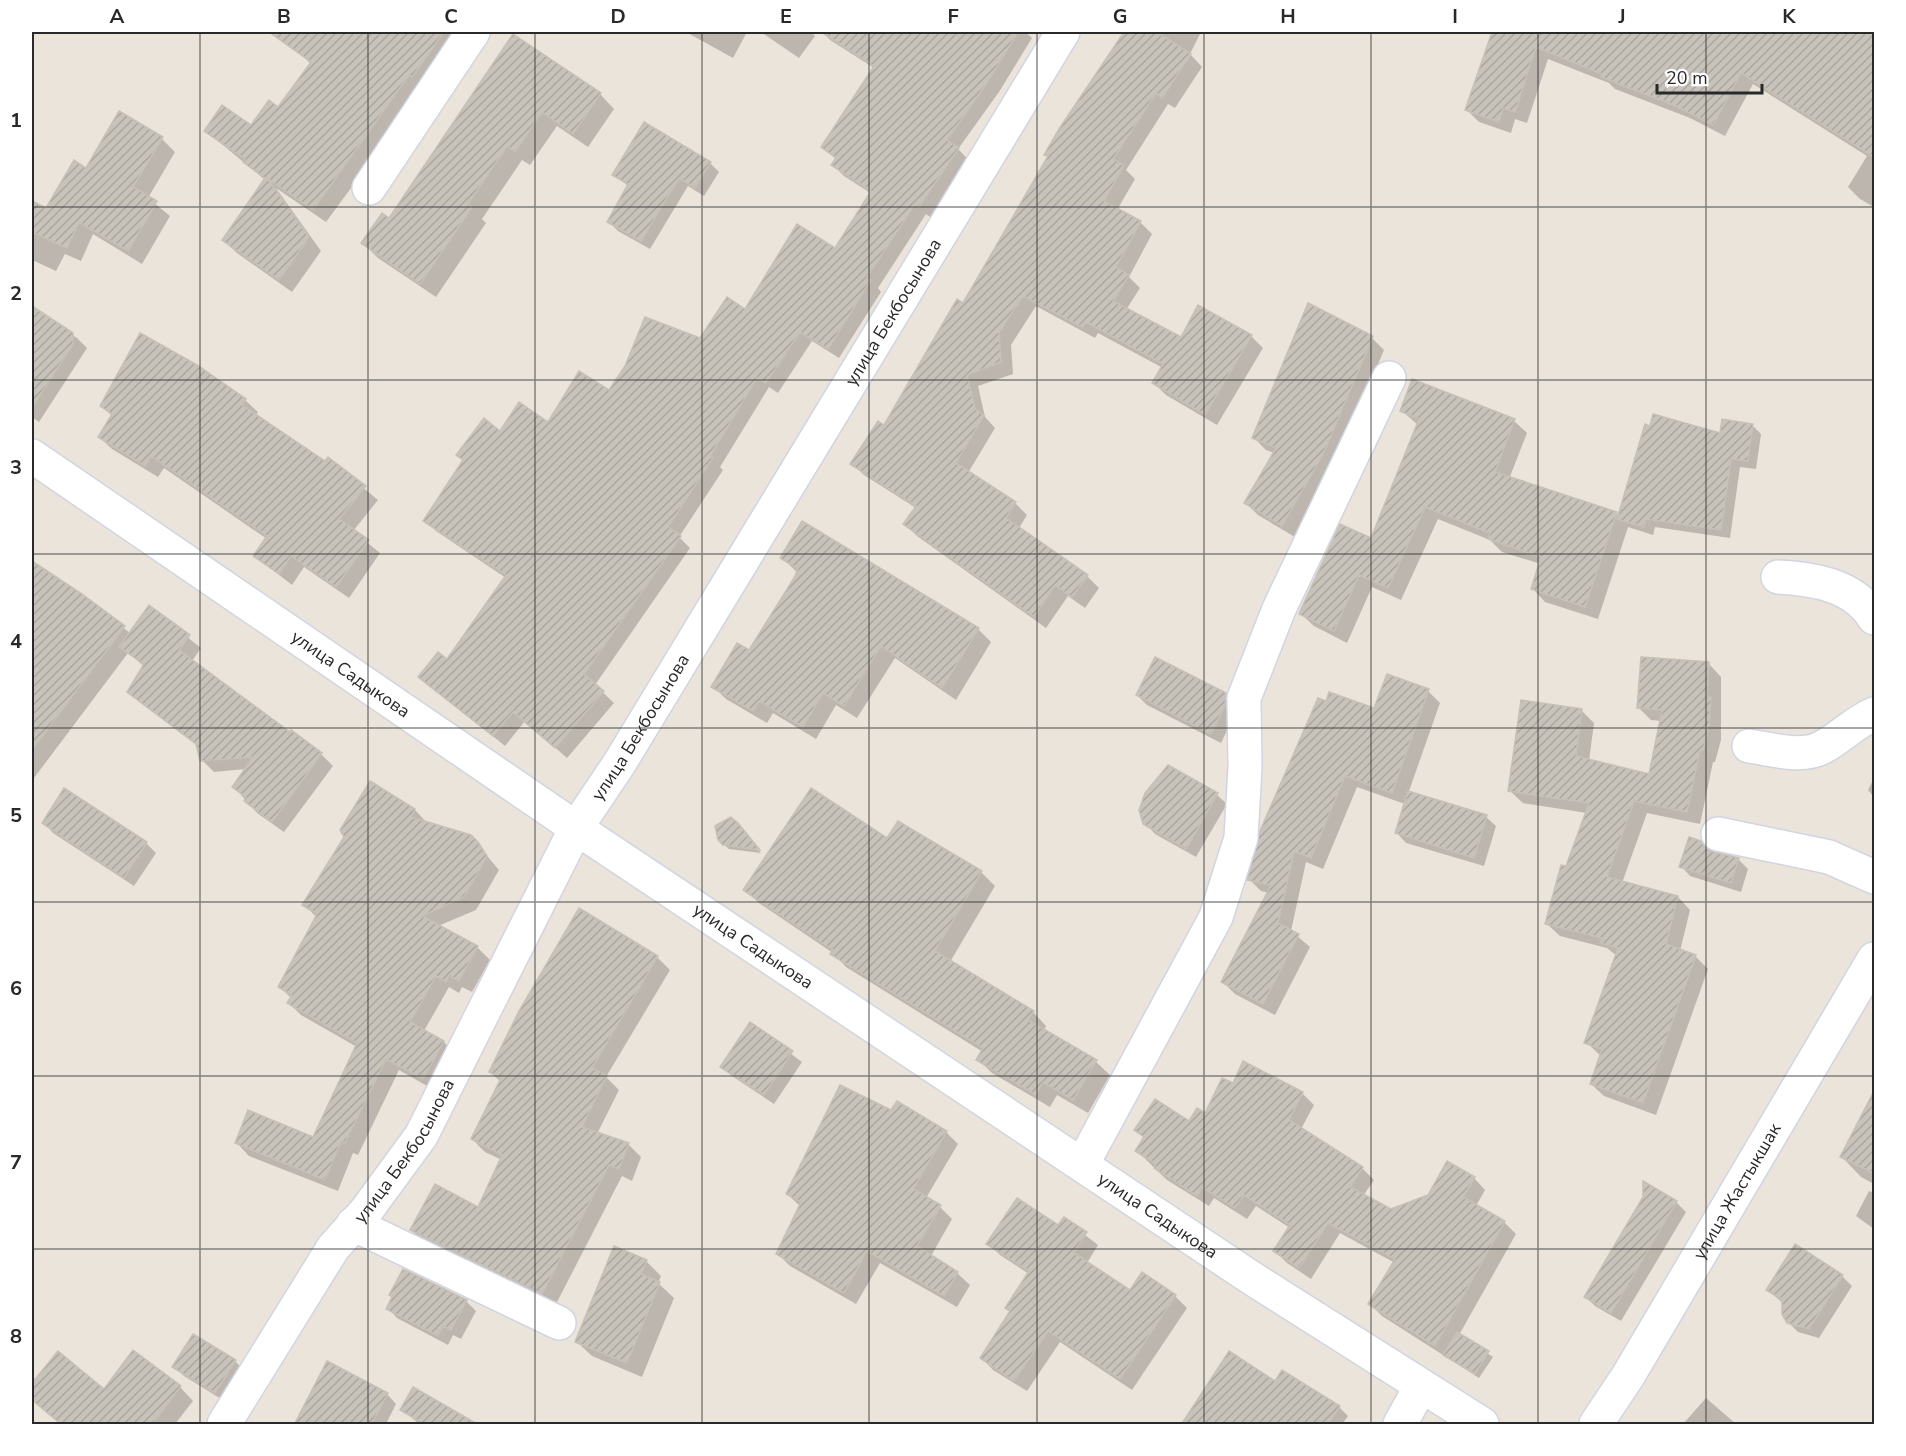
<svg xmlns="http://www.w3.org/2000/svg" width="1906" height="1456" viewBox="0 0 1906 1456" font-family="'Nunito Sans',sans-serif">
<defs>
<pattern id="building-hatch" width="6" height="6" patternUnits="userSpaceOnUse" patternTransform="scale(1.5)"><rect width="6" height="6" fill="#c7c2ba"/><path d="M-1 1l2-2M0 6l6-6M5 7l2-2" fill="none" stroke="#aba7a0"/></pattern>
</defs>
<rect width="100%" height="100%" fill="#ebe4db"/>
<path fill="#0003" d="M304,32H466L326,222L276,188L321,251L292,292L237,253L223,240L265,180L206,131L251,127L278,109L311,64L293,47Z
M686,32H747L733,58Z
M761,32H811L815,36L799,58Z
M822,32H1025L1032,38L999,92L958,149L969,160L930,217L926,214L878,288L881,292L839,358L812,341L778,393L769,387L720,467L723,470L679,537L690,548L595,685L614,703L567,758L525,721L505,746L420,677L447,661L506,578L436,531L425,520L464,461L458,455L500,433L548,424L609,392L700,340L836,250L872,194L844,176L833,165L837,160L822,147L874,68L830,40Z
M1126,32H1201L1190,54L1202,67L1175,108L1168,104L1126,170L1135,179L1117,210L1140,222L1152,234L1129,277L1140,288L1126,310L1181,339L1251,336L1263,348L1217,425L1166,395L1154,383L1163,368L1098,333L1095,338L1036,306L1011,345L1013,374L978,386L985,417L995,428L968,473L1015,503L1027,515L1019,528L1087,576L1099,588L1085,608L1068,596L1046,628L917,536L905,524L916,508L864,475L852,463L885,427L964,305L1049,157L1046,155L1060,130Z
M1485,32H1874V207L1860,199L1848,187L1867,156L1753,84L1725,136L1690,118L1615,89L1609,83L1548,59L1527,123L1515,119L1511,133L1479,122L1467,110L1493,34Z
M514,36L600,94L614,109L588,147L557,126L530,165L522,160L482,219L486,223L436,297L378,258L363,243L390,220Z
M162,139L175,152L148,198L170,216L142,264L93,234L81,261L65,254L56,271L32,260V211L35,204L47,210L86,170Z
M710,163L719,172L704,196L688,186L650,249L618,231L609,222L628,186L614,174Z
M32,309L77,338L87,348L39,422L32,417Z
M1372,338L1384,350L1336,464L1295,537L1258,515L1246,503L1274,453L1266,450L1254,438Z
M245,400L258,412L255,416L325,463L328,459L378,500L353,531L380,553L349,598L304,567L292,585L255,556L267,539L164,468L158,477L112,449L99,437L112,416L102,406Z
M1402,411L1514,421L1527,433L1509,479L1616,513L1619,516L1722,435L1752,425L1761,434L1756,469L1740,467L1730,538L1655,527L1653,535L1628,527L1598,619L1545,602L1533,589L1541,564L1502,552L1490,540L1438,519L1401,600L1372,587L1347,643L1314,626L1301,614L1372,540L1418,425Z
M802,523L978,629L991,642L956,700L895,658L857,718L836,705L816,739L773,713L767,723L726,699L713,686L749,652L798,573L782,558Z
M32,562L81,595L130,633L149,607L201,648L192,661L290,734L321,754L333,766L284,832L257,813L234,787L246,769L214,772L202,760L199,747L128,692L145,667L128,653L34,778L32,776Z
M1709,664L1721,677V740L1715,762H1713L1700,824L1647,813L1622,883L1678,897L1690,910L1680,951L1695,956L1708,969L1656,1115L1604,1096L1591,1084L1601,1056L1586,1042L1617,956L1607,948L1560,936L1547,924L1587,813L1523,803L1510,791L1582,711L1594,723L1589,761L1650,776L1662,721L1651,720L1638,707Z
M1428,691L1440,703L1409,791L1486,817L1496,826L1484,866L1406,843L1397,833L1405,804L1357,787L1323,869L1306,862L1291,931L1310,947L1275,1015L1235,994L1223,982L1269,893L1261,891L1249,879L1375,710Z
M1137,695H1225L1235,705L1234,716L1221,743L1147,705Z
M1874,778V797L1868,790Z
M370,783L415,810L428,824L471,837L499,870L476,910L438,926L477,947L490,960L472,992L462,987L459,993L449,987L424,1031L444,1042L456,1055L436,1091L399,1070L358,1155L353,1153L338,1191L249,1156L237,1143L314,1139L357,1047L301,1015L289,1003L291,998L280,987L317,918L304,904L346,838Z
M65,790L146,843L156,853L134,886L53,833L44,823Z
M1217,795L1227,804L1196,857L1155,834L1145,823Z
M735,824L761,853L729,849L719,840Z
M887,840L981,872L995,886L950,962L1033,1012L1046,1026L1044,1031L1096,1062L1110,1075L1088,1113L1057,1095L1050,1107L992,1073L978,1059L983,1052L846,967L833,953L759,903L745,890Z
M1710,852L1738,859L1748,869L1741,892L1690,876L1681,866Z
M657,957L670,970L606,1077L619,1090L597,1134L628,1144L641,1157L632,1181L622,1176L555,1306L424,1243L412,1230L479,1209L502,1160L485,1152L472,1139L501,1082L490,1072Z
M750,1024L802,1062L774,1104L732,1076L722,1066Z
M1233,1085L1302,1093L1314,1105L1301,1129L1362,1168L1374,1180L1363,1196L1390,1211L1474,1178L1485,1190L1476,1206L1504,1222L1516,1234L1459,1335L1493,1357L1479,1378L1382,1316L1370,1304L1395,1263L1340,1233L1311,1279L1287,1263L1275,1251L1290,1228L1256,1206L1247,1219L1214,1198L1209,1206L1167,1180L1137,1151L1145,1138L1136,1130L1190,1123L1206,1115Z
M892,1112L946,1132L958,1144L926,1198L940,1207L952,1219L931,1256L957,1273L970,1285L957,1307L880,1263L856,1304L790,1266L777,1253L800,1206L787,1194Z
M1874,1121V1184L1861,1177L1842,1157Z
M1869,1191L1874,1193V1229L1856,1216Z
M1676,1202L1686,1212L1621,1321L1595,1306L1586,1297Z
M1064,1219L1098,1245L1087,1263L1130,1292L1175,1296L1187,1308L1132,1390L1060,1342L1027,1391L993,1370L982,1358L1011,1312L1029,1274L1000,1255L988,1243L1059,1227Z
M646,1261L661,1276L658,1283L674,1298L642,1377L592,1356L577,1342Z
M1842,1276L1852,1286L1819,1338L1798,1332L1788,1322L1783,1303L1767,1290Z
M466,1301L476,1311L461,1339L453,1335L448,1345L397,1318L388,1308Z
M58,1353L104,1391L180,1387L193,1401L175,1424H61L32,1399V1385Z
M235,1361L244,1371L226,1402L184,1376L174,1366Z
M387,1394L396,1404L386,1424H302Z
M1706,1398L1736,1424H1683Z
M1339,1407L1348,1416L1342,1424H1283Z
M402,1409L473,1424H419Z"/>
<path fill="url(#building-hatch)" stroke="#c7c0b5" stroke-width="1.5" d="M269,32H444L412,77L409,75L313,210L268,179L309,237L279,280L222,240L265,178L243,162L245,159L204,131L222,105L251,125L269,100L278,107L311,62Z
M821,32H1018L988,81L947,140L959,148L919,207L915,204L867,277L871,280L828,349L800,332L766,383L757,378L710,456L713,458L668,527L681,536L584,674L604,691L555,748L513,712L493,736L418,677L438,652L447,659L506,575L423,521L463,460L456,455L484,418L500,431L519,402L548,422L579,371L609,390L625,366L645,317L700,338L727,297L745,309L797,224L835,248L871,191L831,165L836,158L821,147L874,66Z
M1124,32H1157L1191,54L1162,98L1156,93L1113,159L1124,165L1104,201L1141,221L1116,267L1129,275L1113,301L1181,337L1198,305L1252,335L1205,415L1152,383L1163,364L1086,322L1082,327L1023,296L999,332L1001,362L967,375L975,409L984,415L956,463L1016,502L1006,518L1088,575L1072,597L1055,585L1034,617L903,524L916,506L850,464L878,421L884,425L957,299L963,303L1048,156L1044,155L1059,129Z
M1492,32H1875V158L1741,73L1713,125L1676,106L1601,77L1602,74L1536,47L1515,112L1503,108L1499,122L1465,110Z
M513,34L601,93L573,134L542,112L515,152L507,146L468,204L472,207L420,284L361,243L382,213L389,218Z
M119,111L163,137L133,187L157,201L128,251L79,222L67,248L32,232V201L46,208L74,160L86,168Z
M644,122L711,162L695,188L679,178L641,241L607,222L628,184L612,175Z
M1308,303L1373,336L1324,452L1282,526L1244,503L1276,448L1252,438Z
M32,306L73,333V344L32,408Z
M140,333L197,365L246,399L242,405L325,461L328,457L366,486L339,519L369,540L336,587L291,556L279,574L253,556L267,536L151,456L145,466L98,437L112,414L100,406Z
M1412,379L1515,419L1495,472L1617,512L1585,607L1531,589L1541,557L1488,539L1490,533L1425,507L1388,588L1359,575L1334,631L1299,614L1340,524L1371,538L1419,419L1400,411Z
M1653,414L1720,433L1722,419L1753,424L1748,461L1731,459L1721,530L1646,519L1644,527L1617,519L1645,424L1650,426Z
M802,521L979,628L942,688L881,646L844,706L823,693L803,727L759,701L753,711L711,687L737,643L749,650L794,578L798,569L780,558Z
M32,561L82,594L125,626L32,750Z
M149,605L190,635L179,650L290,732L291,730L322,753L272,822L244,801L246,797L232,787L253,757L200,761L196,744L127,692L144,664L119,647Z
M1155,657L1226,693L1225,706L1211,734L1136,695Z
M1641,657L1709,662L1707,697H1711L1709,726L1703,750H1700L1687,812L1634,801L1607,877L1678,896L1666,944L1696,955L1643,1103L1590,1084L1602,1049L1584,1043L1618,948L1600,943L1602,938L1545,924L1561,865L1566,866L1589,803L1508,791L1521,700L1582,709L1576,756L1649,774L1662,710L1637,708Z
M1387,674L1429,689L1392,793L1345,776L1311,858L1294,851L1278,923L1299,934L1263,1004L1221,982L1271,885L1247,880L1260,831L1318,698L1326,701L1329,692L1374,708Z
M1168,765L1218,793L1186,849L1143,824L1139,810L1145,793Z
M370,781L415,809L411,817L471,835L478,842L487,856L464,897L422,916L478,946L459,981L449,975L446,982L436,976L410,1022L444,1041L423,1079L386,1059L345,1143L341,1141L325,1180L235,1143L248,1110L313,1137L357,1043L287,1003L292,995L278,987L317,914L302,905L344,837L340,830Z
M64,788L147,842L124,878L42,823Z
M811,788L887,838L898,821L982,871L935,951L1034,1011L1028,1020L1097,1060L1073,1100L1043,1082L1036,1095L976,1060L983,1048L830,954L833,950L743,890Z
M1408,791L1487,815L1474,858L1395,833Z
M731,817L738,823L760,850L723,845L718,840L715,826Z
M1689,837L1701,841L1706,848L1714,852L1739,858L1731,883L1679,867Z
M579,908L658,956L592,1068L607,1075L582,1127L629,1143L619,1169L609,1165L542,1294L410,1230L435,1184L478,1207L502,1155L471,1139L501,1078L489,1072L519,1011Z
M750,1022L793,1051L764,1095L720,1067Z
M1243,1061L1303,1092L1289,1120L1363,1167L1350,1187L1391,1209L1428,1195L1447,1161L1475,1177L1463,1197L1505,1221L1435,1346L1368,1304L1395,1259L1328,1223L1299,1268L1273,1251L1290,1225L1244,1195L1235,1208L1202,1187L1197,1196L1154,1168L1156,1164L1135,1151L1144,1137L1134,1130L1155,1099L1189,1121L1197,1108L1205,1113L1222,1078L1233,1083Z
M840,1085L891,1110L897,1101L947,1131L913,1189L941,1205L917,1246L958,1272L944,1296L867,1251L844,1293L776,1254L801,1202L786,1194Z
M1875,1089V1174L1840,1157Z
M1643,1181L1677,1201L1611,1313L1584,1297L1643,1197Z
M1017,1198L1058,1225L1064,1217L1087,1232L1074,1253L1130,1290L1142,1272L1176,1295L1120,1379L1048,1331L1014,1381L980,1358L1010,1311L1005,1308L1029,1271L986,1244Z
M1795,1244L1843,1275L1809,1329L1787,1323L1782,1314V1299L1766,1290Z
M614,1246L647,1260L641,1274L660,1282L627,1363L575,1342Z
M403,1269L467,1300L451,1330L443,1326L438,1336L386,1309L392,1297L389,1295Z
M1457,1332L1489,1351L1475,1374L1443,1355Z
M193,1334L236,1360L215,1393L172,1367Z
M133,1350L181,1386L152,1425H62L32,1400V1383L58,1351L104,1389Z
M1229,1351L1275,1381L1282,1370L1340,1406L1328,1425H1181Z
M327,1361L388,1393L371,1425H294Z
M413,1387L479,1425H426L400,1410Z"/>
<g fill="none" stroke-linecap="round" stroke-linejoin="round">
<g stroke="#d1d5e2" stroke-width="36">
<g id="minor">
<path d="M369,188L473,32"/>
<path id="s1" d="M32,456L576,828L1250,1277L1482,1424"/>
<path d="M1778,577C1814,579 1854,585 1874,618"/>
<path d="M1749,746C1771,749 1802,759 1823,747C1841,737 1855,722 1874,714"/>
<path d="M1718,834L1829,857L1874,877"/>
<path d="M1083,1163L1216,917L1241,838L1245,767L1244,698L1279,609L1389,378"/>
<path d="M353,1224L559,1323"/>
<path id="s2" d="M224,1424L333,1248L366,1211L421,1136L576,828L619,764L1063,32"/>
<path d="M1400,1424L1420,1388"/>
<path id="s3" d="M1596,1424L1628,1376L1874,959"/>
</g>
</g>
<use href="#minor" stroke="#fff" stroke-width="33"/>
</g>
<path fill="none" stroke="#292929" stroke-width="1.5" stroke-opacity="0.55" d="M200,32V1424M368,32V1424M535,32V1424M702,32V1424M869,32V1424M1037,32V1424M1204,32V1424M1371,32V1424M1538,32V1424M1706,32V1424M32,207H1874M32,380H1874M32,554H1874M32,728H1874M32,902H1874M32,1076H1874M32,1249H1874"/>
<g text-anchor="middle" stroke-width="4.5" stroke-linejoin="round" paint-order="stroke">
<g font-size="18" fill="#292929" stroke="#fff">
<text dy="6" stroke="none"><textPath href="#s2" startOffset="1300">улица Бекбосынова</textPath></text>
<text dy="6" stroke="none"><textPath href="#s1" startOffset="386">улица Садыкова</textPath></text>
<text dy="6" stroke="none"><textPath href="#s2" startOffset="814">улица Бекбосынова</textPath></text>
<text dy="6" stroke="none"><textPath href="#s1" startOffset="872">улица Садыкова</textPath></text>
<text dy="6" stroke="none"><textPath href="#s2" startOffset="328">улица Бекбосынова</textPath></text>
<text dy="6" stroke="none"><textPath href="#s3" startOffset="272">улица Жастыкшак</textPath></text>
<text dy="6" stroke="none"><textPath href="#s1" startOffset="1358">улица Садыкова</textPath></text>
</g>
</g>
<rect width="1906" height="1456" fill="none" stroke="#ffffff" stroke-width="66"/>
<path d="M1657 84v9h105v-9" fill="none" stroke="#292929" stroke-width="3"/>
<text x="1666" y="84" font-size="18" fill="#292929" stroke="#ffffff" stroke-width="4.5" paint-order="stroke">20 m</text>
<rect x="33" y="33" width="1840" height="1390" fill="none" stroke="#292929" stroke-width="2"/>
<g font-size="20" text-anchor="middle" font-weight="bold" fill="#292929">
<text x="117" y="23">A</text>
<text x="284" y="23">B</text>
<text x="451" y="23">C</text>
<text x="618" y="23">D</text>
<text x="786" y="23">E</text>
<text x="953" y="23">F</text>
<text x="1120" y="23">G</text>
<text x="1288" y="23">H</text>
<text x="1455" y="23">I</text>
<text x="1622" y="23">J</text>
<text x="1789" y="23">K</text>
<text x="16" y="127">1</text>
<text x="16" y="300">2</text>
<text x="16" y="474">3</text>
<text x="16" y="648">4</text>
<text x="16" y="822">5</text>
<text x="16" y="995">6</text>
<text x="16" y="1169">7</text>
<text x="16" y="1343">8</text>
</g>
</svg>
